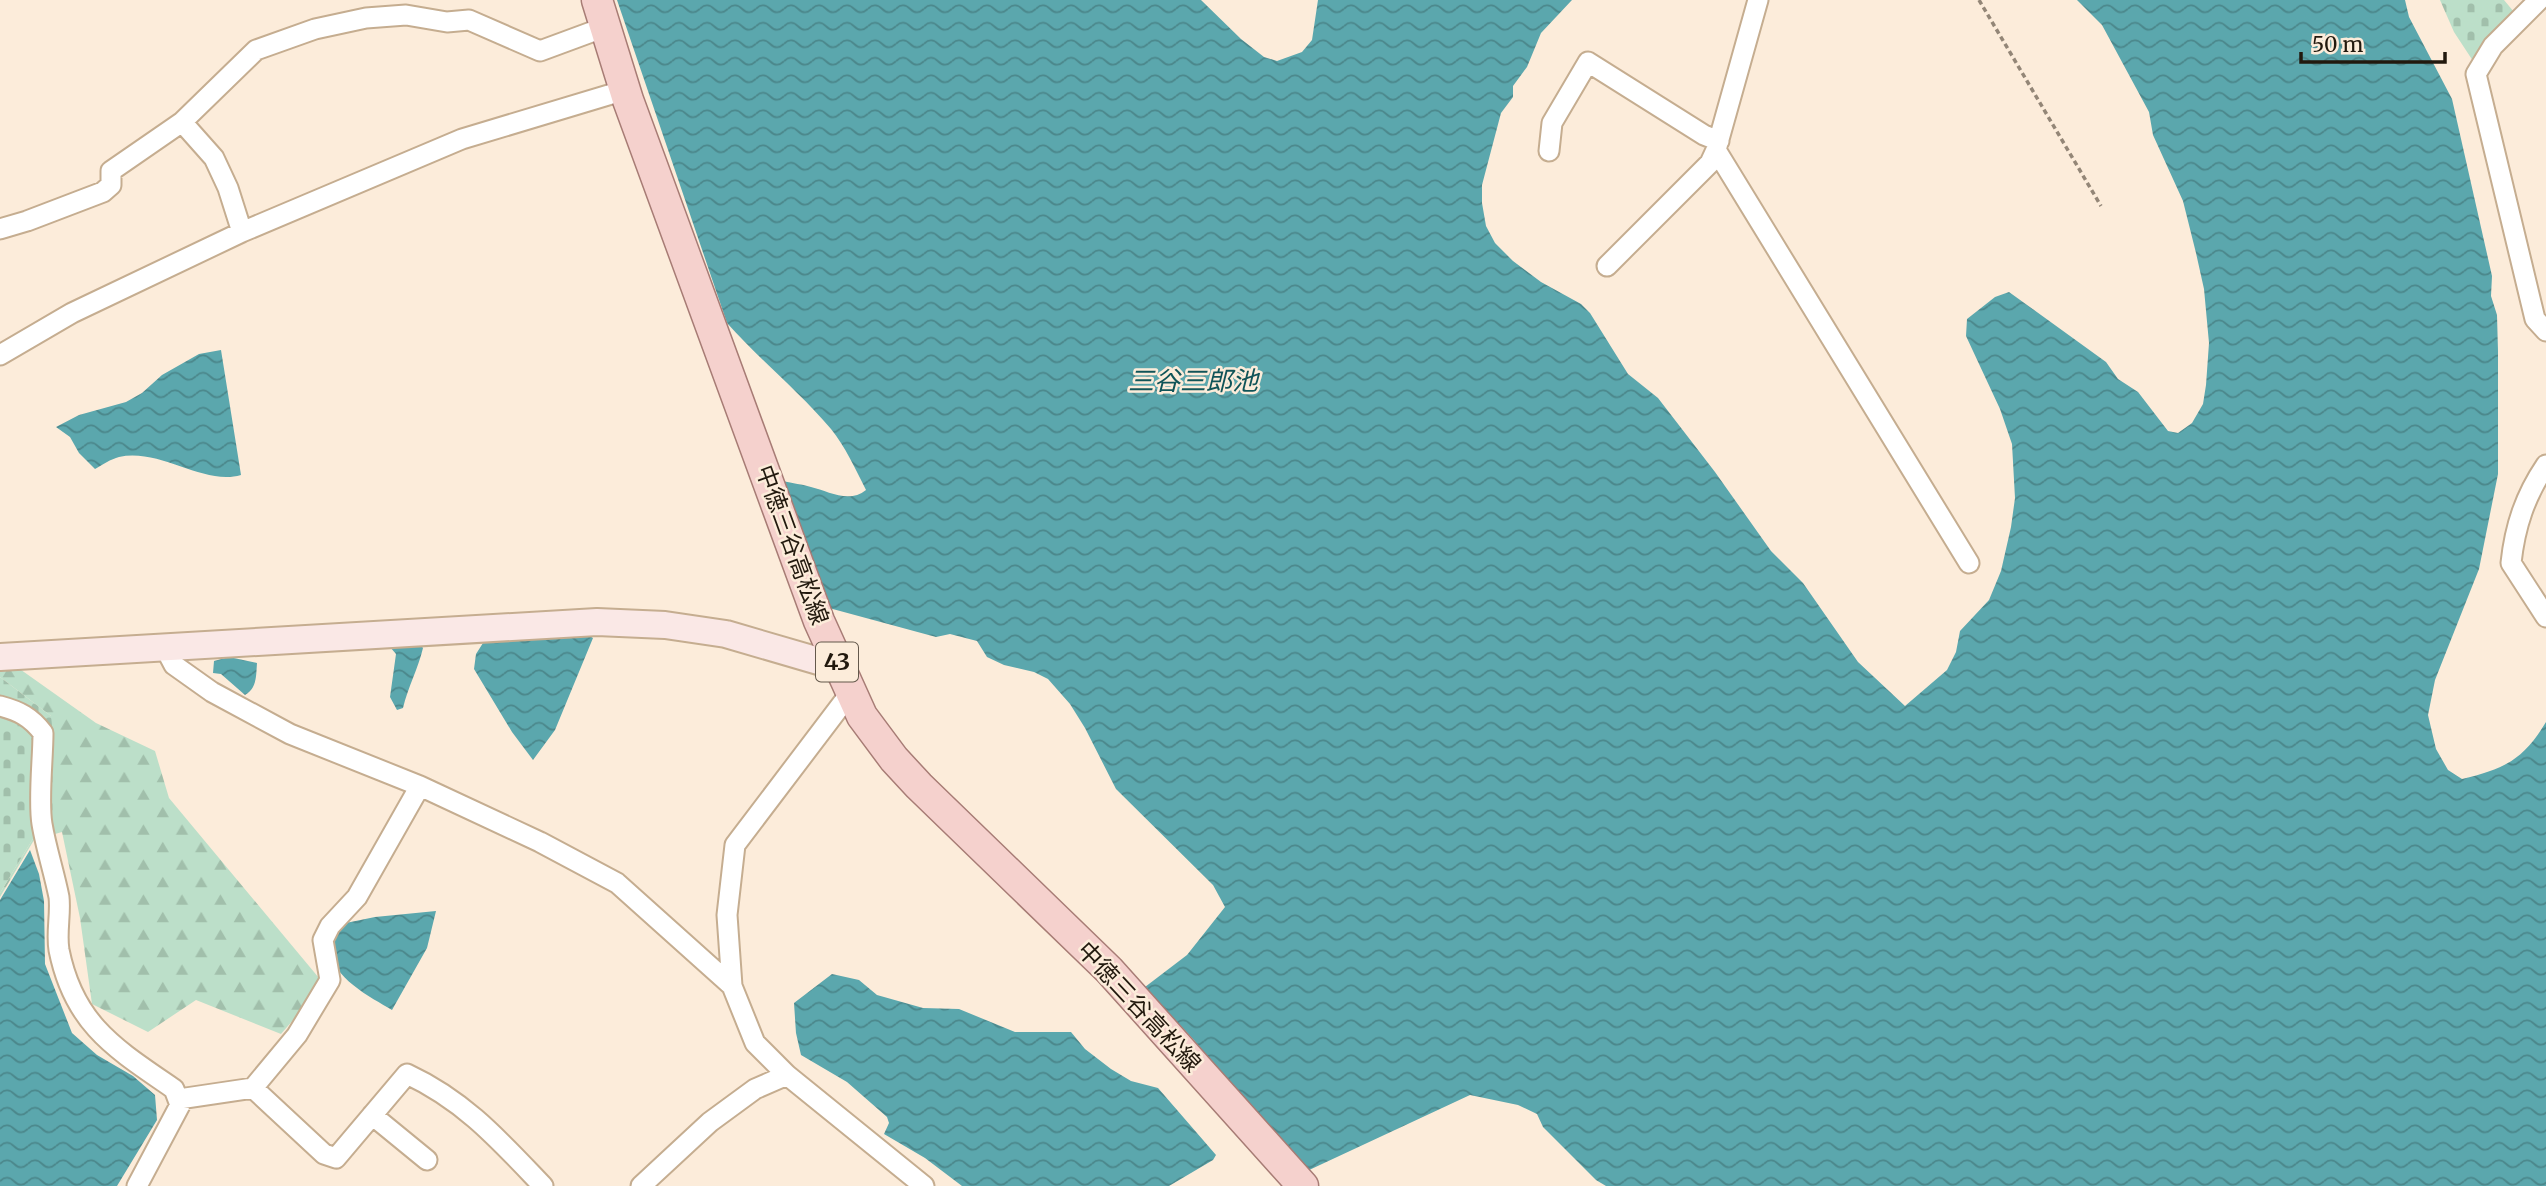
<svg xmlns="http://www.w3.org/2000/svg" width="2546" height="1186" viewBox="0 0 2546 1186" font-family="Merriweather,'Noto Sans JP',serif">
<defs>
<pattern id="forest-firs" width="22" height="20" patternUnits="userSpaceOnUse" patternTransform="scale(1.75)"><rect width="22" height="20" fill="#bcdfc9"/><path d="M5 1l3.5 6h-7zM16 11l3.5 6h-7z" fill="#a1bfab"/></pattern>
<pattern id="cemetery-stones" width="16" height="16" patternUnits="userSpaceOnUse" patternTransform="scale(1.75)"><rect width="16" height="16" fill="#bcdfc9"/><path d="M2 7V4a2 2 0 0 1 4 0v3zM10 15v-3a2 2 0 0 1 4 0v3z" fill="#a1bfab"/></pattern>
<pattern id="water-waves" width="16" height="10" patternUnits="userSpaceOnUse" patternTransform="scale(1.75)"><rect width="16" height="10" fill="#5ba7ad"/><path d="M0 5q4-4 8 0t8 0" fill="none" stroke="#4b878b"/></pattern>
</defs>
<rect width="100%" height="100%" fill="#fcecda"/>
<path fill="url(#forest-firs)" d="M0,655L96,723L155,751L169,798L324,984L281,1034L196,1000L148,1032L92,1004L80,918L62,832L34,840L0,897V893L34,837L51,716L0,677Z"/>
<path fill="url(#cemetery-stones)" d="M2440,0H2504L2514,12L2473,61L2454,32Z
M0,677L51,716L59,791L51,832L34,837L0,893Z"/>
<path fill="url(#water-waves)" d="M617,0H1201L1241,39L1264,57L1277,61L1302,52L1312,40L1318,0H1572L1541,33L1527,67L1513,86V97L1501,113L1482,185V203L1486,226L1495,243L1513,261L1541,282L1581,304L1590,313L1628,374L1658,398L1715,472L1771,551L1803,583L1858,662L1905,706L1947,670L1956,652L1960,631L1989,600L2001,571L2011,527L2015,498L2012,444L2000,409L1966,336L1967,319L1995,297L2009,292L2106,362L2118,379L2138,392L2168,431L2178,433L2192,423L2203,404L2206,385L2209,343L2204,289L2196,253L2183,201L2153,135L2149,112L2102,25L2077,0H2405L2409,17L2452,99L2492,276L2491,296L2497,315L2498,351V474L2479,569L2435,680L2428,715L2436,749L2448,770L2462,779C2504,769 2523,760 2546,722V1186H1606L1596,1180L1543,1127L1537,1114L1518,1105L1470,1095L1307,1171L1214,1069C1197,1038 1171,1016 1144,993L1145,987L1187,955L1225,907L1213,885L1116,789L1085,728L1070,704L1048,679L1034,672L1004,665L987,657L977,641L950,634L936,637L829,608L782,481C791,483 801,484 811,487C828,491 849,504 866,490C856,470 845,446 831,429C799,391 760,360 727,323Z
M221,350L241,475C203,486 161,448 119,457C111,459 102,465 95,469L79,453L70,437L56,427L79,415L126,402L142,393L162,375L199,354Z
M578,629L593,638L555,730L533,760L512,732L474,669L476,654L483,643L491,638Z
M418,642L423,648C418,669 408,687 403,708L397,710L390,697L396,654L390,647Z
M229,657L257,663C256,676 257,688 245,695L221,674L213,673L214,661Z
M30,850L39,874L44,901L45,964L72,1033L97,1055L133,1076L155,1095L157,1120L117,1186H0V900Z
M436,911L427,948L392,1010C370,997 326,975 331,944C332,938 338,930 341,924L375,917Z
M832,974L859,980L877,995L923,1008L959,1009L1015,1032H1071L1085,1049L1111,1069L1131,1081L1158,1088L1216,1155L1213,1160L1169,1186H962L925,1158L884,1134L889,1123L887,1117L847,1082L801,1055L796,1033L794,1003Z"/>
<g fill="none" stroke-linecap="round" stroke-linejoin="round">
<g stroke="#c5ad90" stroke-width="23">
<path id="street" d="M1758,0L1716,150L1969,563
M2539,0L2493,46L2476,74L2535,319L2546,331
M1549,151L1552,123L1588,62L1704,135L1719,141
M0,229L27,221L103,192L111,185V171L182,122
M242,232L228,188L214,158L182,122L256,50L315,29L366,18L406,15L447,22L469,20L540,51L605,27
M1607,266L1710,163L1716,150
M0,355L72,313L242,232L462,139L625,90
M2546,465C2525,496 2515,526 2511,563L2546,617
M165,648L174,665L212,692L290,734L420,786L540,842L617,883L732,986
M851,692L735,845L727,915L732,986L755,1043L787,1075L924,1186
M0,706C19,711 31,717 43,733C43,759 38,800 42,824C46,848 54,872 59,897C61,914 56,933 59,950C74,1025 116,1049 174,1089L180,1105L137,1186
M253,1088L297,1035L330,980L323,940L330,926L357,897L420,786
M179,1099L253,1088L324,1154L336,1158L407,1074C465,1101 500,1141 543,1186
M372,1115L427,1160
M641,1186L710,1122L755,1089L787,1075"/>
</g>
<g stroke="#c5ad90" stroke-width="30">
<path id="secondary" d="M0,657L597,622L665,625L726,634L839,667"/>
</g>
<g stroke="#a77c75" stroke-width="33">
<path id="primary" d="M597,0L628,100L819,621L862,716L894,759L919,786L1109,970L1303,1186"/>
</g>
<path stroke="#938677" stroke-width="3.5" stroke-dasharray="5 3.5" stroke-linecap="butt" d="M1979,0L2101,206"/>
<use href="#street" stroke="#fff" stroke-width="19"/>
<use href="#secondary" stroke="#fae8e6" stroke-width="26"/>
<use href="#primary" stroke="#f5d1cd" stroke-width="30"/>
</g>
<g text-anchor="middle" stroke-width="5" stroke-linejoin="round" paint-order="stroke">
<rect fill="#fcecda" stroke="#63584b" stroke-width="2" x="816" y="642.5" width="42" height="39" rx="5"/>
<g font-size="23" font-weight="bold" fill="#22190e">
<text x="837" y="670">43</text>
</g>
<g font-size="24" fill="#22190e" stroke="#fcecda">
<text transform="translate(792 545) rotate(70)" y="8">中徳三谷高松線</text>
<text transform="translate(1139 1007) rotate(47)" y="8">中徳三谷高松線</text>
</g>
<g font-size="26" font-style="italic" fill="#105458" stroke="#fcecda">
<text x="1193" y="390">三谷三郎池</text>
</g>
</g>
<path d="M2301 52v10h144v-10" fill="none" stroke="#22190e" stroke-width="3.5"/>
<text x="2312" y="52" font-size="21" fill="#22190e" stroke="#fcecda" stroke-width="5" paint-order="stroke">50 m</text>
</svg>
